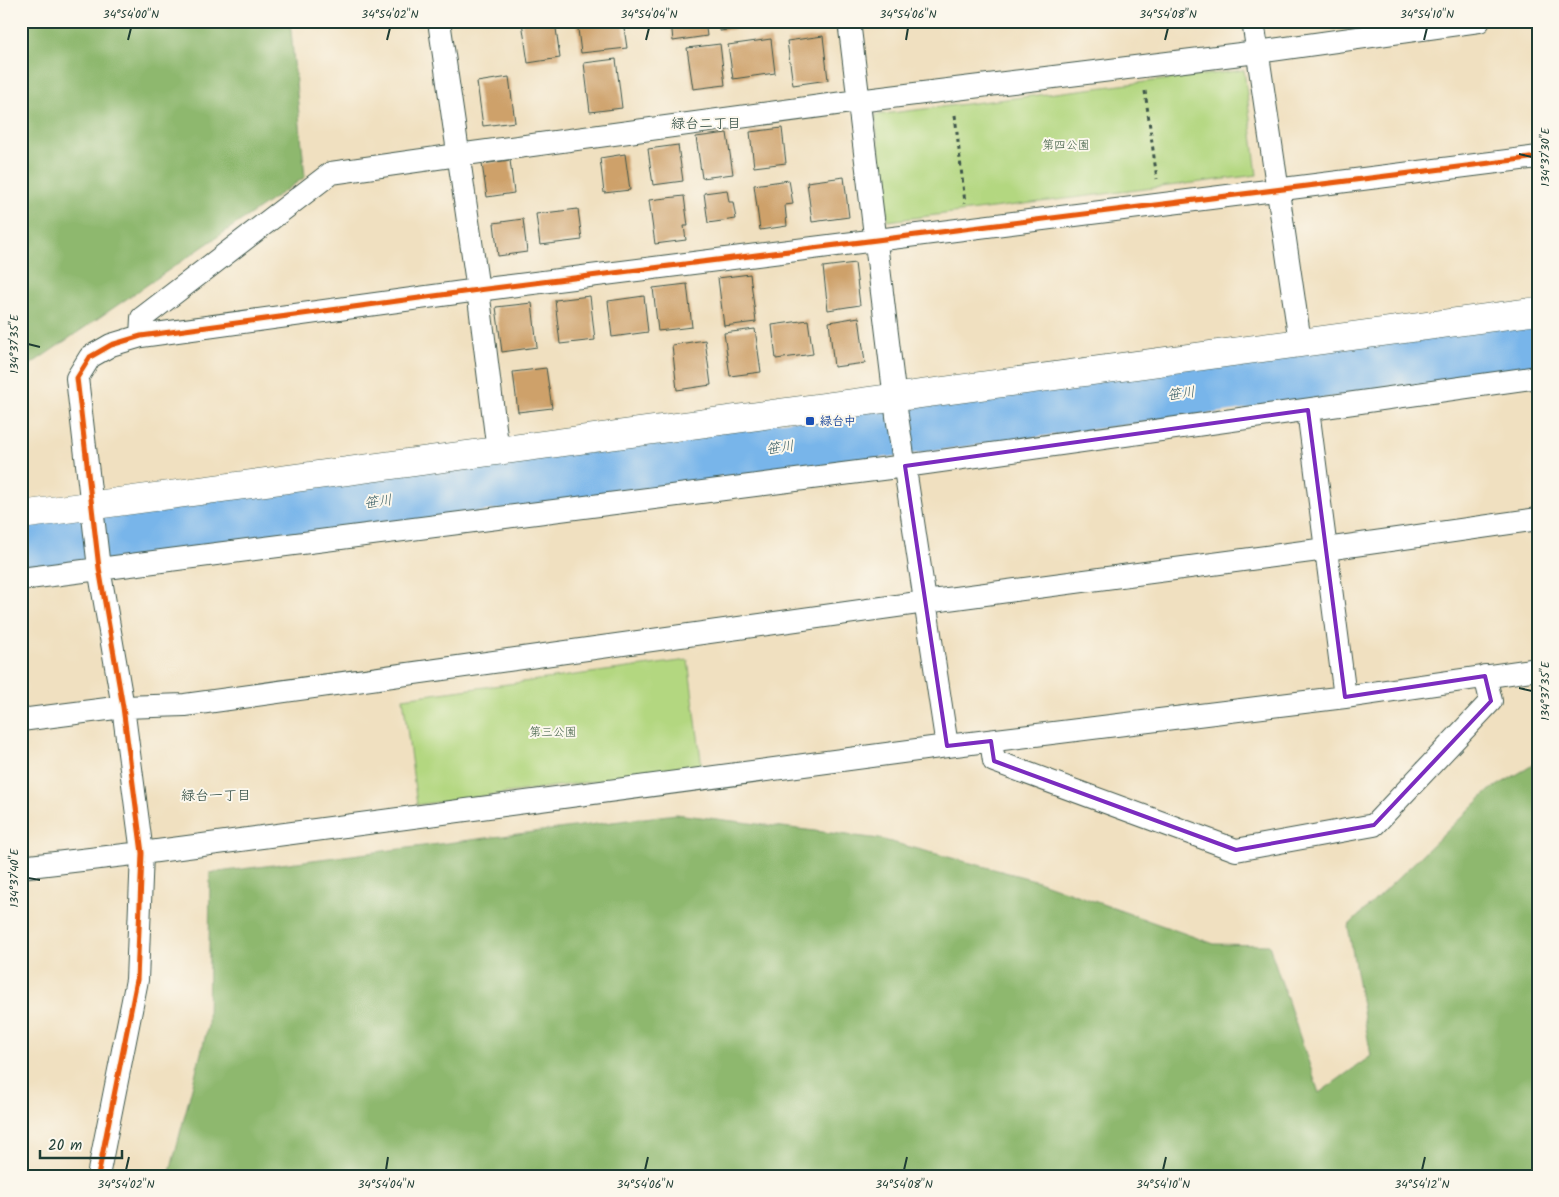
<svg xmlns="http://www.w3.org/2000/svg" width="1559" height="1197" viewBox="0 0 1559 1197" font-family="Kalam,'Klee One',sans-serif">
<rect width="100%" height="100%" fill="#fbf7ec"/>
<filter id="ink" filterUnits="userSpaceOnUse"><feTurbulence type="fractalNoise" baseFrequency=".02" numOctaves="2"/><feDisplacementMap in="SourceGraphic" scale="10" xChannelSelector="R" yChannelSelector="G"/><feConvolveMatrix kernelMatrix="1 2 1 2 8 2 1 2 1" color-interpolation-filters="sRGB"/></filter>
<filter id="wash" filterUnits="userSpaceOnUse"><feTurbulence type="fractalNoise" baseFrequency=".0096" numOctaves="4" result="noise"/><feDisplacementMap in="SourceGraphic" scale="20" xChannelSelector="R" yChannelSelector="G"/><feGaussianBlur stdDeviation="1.12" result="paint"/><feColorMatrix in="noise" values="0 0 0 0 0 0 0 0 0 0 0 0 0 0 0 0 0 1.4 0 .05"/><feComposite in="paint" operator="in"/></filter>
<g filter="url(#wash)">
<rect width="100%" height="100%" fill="#f0e0c0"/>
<path fill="#b3d780" stroke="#698a5a" d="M1244,70L1257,175L888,221L875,115Z
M688,660L702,767L417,805L403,698Z"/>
<path fill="#8eb86e" stroke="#567a51" d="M21,21H290L305,177L21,371Z
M1538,762V1176H169L208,1026L210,873L676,814L880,839L1035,880L1214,944L1269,945L1319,1093L1371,1056L1348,926L1490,790Z"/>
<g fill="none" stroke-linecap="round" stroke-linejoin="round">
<path stroke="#78b5ea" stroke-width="49" d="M21,549L1538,345"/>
</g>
<g id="blocks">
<path fill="#cea16b" d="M530,21H555L560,58L528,63L522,22Z
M577,21H623L627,48L581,53Z
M671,21H705L707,36L673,41Z
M719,21H769L770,24L720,31Z
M784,21H823V24L785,29Z
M823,36L828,80L793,85L787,41Z
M771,39L775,73L733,79L728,45Z
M720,44L725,85L693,89L687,48Z
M616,59L622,108L590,112L584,63Z
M509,77L515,122L483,126L477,82Z
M782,128L786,163L754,167L750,132Z
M727,133L733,174L702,178L696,137Z
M678,145L683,181L653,185L648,149Z
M625,154L630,190L604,193L600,158Z
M510,160L514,193L487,197L482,164Z
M844,177L849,217L812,222L807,182Z
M789,180L793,204L785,205L787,226L760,230L754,185Z
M727,190L729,202H733L736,219L708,223L704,193Z
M684,196L688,226H684L686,240L655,244L649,200Z
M578,209L582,240L540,245L536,214Z
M523,219L527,252L498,256L494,223Z
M855,263L860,305L828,310L823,267Z
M750,274L756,322L724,326L718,278Z
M687,284L692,327L658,331L653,288Z
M590,296L595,340L560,344L555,300Z
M644,296L648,332L612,337L608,301Z
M532,303L537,347L502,352L496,307Z
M859,317L865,363L834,367L829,322Z
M808,320L813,354L776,359L772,325Z
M755,329L761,372L730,376L724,333Z
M705,340L711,385L677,390L672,345Z
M546,368L552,408L518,412L513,372Z"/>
</g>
</g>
<g filter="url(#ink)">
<use href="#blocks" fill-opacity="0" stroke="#3e5549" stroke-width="1"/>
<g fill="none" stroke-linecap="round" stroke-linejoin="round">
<g stroke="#3e5549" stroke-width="24">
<path id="minor" d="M439,21L478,290L498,452
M849,21L897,416L947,746
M1253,21L1300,342
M141,336L142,318L331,173L458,155L858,101L1257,52L1479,21
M1308,410L1345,697
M21,579L905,466L1538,377
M21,720L123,707L185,705L925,602L1326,549L1538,519
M991,741L994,761L1236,850L1374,825L1491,701L1485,676
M21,867L142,853L947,746L1345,697L1538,669
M98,1176L137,980L142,853L123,707L99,568L77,378L90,357L111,345L141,336L478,290L1538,157"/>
</g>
<g stroke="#3e5549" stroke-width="29">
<path id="tertiary" d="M21,515L1538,311"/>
</g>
<path stroke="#3e5549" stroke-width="3" stroke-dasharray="4 4" stroke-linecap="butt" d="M1145,91L1157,179
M955,115L965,203"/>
<use href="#minor" stroke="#fff" stroke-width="22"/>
<use href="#tertiary" stroke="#fff" stroke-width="28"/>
<g stroke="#fbf7ec" stroke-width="8">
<path id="cycleway" d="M98,1176L137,980L142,853L123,707L99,568L77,378L90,357L111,345L141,336L478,290L1538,157"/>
</g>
<use href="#cycleway" stroke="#e8590c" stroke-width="5"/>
</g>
</g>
<path fill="none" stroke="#7b2cbf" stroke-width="4" stroke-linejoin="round" d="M1308,410L1345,697L1485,676L1491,701L1374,825L1236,850L994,761L991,741L947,746L905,466Z"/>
<path fill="none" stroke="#1f3d34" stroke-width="2" d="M128,40L131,28M387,40L390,28M646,40L649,28M906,40L908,28M1165,40L1168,28M1424,40L1427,28M1519,154L1532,157M28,344L40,347M1519,688L1532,691M28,878L40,880M126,1170L129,1157M386,1170L388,1157M645,1170L648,1157M904,1170L907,1157M1163,1170L1166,1157M1422,1170L1425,1157"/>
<rect fill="#1a4fb4" stroke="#fbf7ec" stroke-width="2" x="805" y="416" width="10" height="10" rx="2.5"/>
<g text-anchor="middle" stroke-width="4" stroke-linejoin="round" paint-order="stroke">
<g font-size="12" fill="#3d5c43" stroke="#fbf7ec">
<text x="1066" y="149">第四公園</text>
<text x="553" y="736">第三公園</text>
</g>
<g font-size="12" font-weight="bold" fill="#164399" stroke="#fbf7ec" text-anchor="start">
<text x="820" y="425">緑台中</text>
</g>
<g font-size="14" fill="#1f3d34" stroke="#fbf7ec">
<text x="706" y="128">緑台二丁目</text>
<text x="216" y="800">緑台一丁目</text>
</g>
<g font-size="14" font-style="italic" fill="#355b62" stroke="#fbf7ec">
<text transform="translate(1181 393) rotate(-8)" y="5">笹川</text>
<text transform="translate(780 447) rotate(-8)" y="5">笹川</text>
<text transform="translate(378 501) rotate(-8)" y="5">笹川</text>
</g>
</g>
<rect width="1559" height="1197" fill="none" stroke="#fbf7ec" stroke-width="55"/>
<path d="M40 1150v8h82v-8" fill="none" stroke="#1f3d34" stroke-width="2.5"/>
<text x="48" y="1150" font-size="15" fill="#1f3d34" stroke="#fbf7ec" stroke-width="4" paint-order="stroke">20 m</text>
<rect x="28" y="28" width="1504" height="1142" fill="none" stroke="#1f3d34" stroke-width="2"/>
<g font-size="12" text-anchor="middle" fill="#1f3d34">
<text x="131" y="18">34°54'00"N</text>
<text x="390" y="18">34°54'02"N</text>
<text x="649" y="18">34°54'04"N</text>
<text x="908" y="18">34°54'06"N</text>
<text x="1168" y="18">34°54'08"N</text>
<text x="1427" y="18">34°54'10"N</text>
<text transform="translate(1545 157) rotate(-90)" y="4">134°37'30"E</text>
<text transform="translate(14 344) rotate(-90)" y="4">134°37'35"E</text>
<text transform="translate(1545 691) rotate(-90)" y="4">134°37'35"E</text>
<text transform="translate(14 878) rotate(-90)" y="4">134°37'40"E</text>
<text x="126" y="1188">34°54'02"N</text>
<text x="386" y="1188">34°54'04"N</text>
<text x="645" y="1188">34°54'06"N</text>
<text x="904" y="1188">34°54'08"N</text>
<text x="1163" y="1188">34°54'10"N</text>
<text x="1422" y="1188">34°54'12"N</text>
</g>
</svg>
